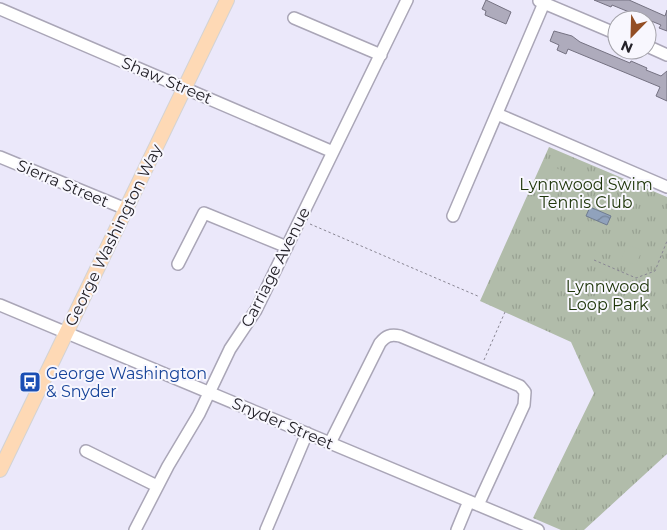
<svg xmlns="http://www.w3.org/2000/svg" width="667" height="530" viewBox="0 0 667 530" font-family="Montserrat,sans-serif">
<defs>
<pattern id="grass-tufts" width="24" height="20" patternUnits="userSpaceOnUse" patternTransform="scale(1.25)"><rect width="24" height="20" fill="#b1bcaa"/><path d="M3 7l-1-3M5 7V3M7 7l1-3M15 17l-1-3M17 17v-4M19 17l1-3" fill="none" stroke="#98a192"/></pattern>
<pattern id="water-waves" width="16" height="10" patternUnits="userSpaceOnUse" patternTransform="scale(1.25)"><rect width="16" height="10" fill="#90a2bc"/><path d="M0 5q4-4 8 0t8 0" fill="none" stroke="#758499"/></pattern>
</defs>
<rect width="100%" height="100%" fill="#ebe8fa"/>
<path fill="url(#grass-tufts)" d="M549,147L667,197V454L584,530H561L533,518L594,393L571,342L480,301Z"/>
<path fill="#b1bcaa" d="M554,167L567,173L555,200L542,194Z
M570,175L583,180L572,207L559,201Z
M627,245L642,250L636,265L621,260Z"/>
<path fill="url(#water-waves)" stroke="#707c90" d="M590,207L611,216L607,225L586,216Z"/>
<path fill="#aeabbc" stroke="#757282" d="M486,0L511,12L506,24L485,15L486,11L482,9Z
M594,0H629L665,16L667,10V31L659,28L661,25L612,5L611,7Z
M554,31L572,36L580,42L630,63L631,61L647,68L646,70L661,76L667,71V101L656,96L660,87L568,49L566,54L557,50L559,45L550,41Z"/>
<g fill="none" stroke-linecap="round" stroke-linejoin="round">
<g stroke="#aaa6b7" stroke-width="14">
<path id="minor" d="M539,1L617,34
M0,9L333,152
M294,18L381,55
M647,46L667,55
M497,114L667,187
M0,157L126,209
M453,216L544,3
M178,264L204,213L287,247
M0,305L538,530
M330,443L380,343C386,336 390,334 400,336L520,386L525,392L524,405L478,505
M86,451L157,486
M135,530L168,466L199,414L230,349L256,310L407,0
M266,530L307,433
M457,530L469,501"/>
</g>
<g stroke="#d3d3d4" stroke-width="16">
<path id="major" d="M0,470L227,0"/>
</g>
<path stroke="#898693" stroke-width="1" stroke-dasharray="2.5 2.5" stroke-linecap="butt" d="M310,224L480,297
M594,260L636,278L655,271L667,241
M484,360L505,312"/>
<use href="#minor" stroke="#fff" stroke-width="11"/>
<use href="#major" stroke="#fed9b5" stroke-width="14"/>
</g>
<defs>
<g id="bus-square" transform="scale(1.125)"><rect x="-9" y="-9" width="18" height="18" rx="4" fill="#1a4fb4" stroke="#f8f7fe"/><path d="M-5-6H5V4H4V6H2V4H-2V6H-4V4H-5ZM-3.5-4V0h7V-4ZM-3.5 1.2v1.5H-2V1.2ZM2 1.2v1.5H3.5V1.2Z" fill="#fff"/></g>
</defs>
<g fill-rule="evenodd">
<use href="#bus-square" x="30" y="382"/>
</g>
<g text-anchor="middle" stroke-width="4" stroke-linejoin="round" paint-order="stroke">
<g font-size="16" fill="#242229" stroke="#f8f7fe">
<text transform="translate(167 80) rotate(23)" y="6">Shaw Street</text>
<text transform="translate(63 183) rotate(23)" y="6">Sierra Street</text>
<text transform="translate(113 235) rotate(-64)" y="6">George Washington Way</text>
<text transform="translate(275 267) rotate(-63)" y="6">Carriage Avenue</text>
<text transform="translate(283 423) rotate(23)" y="6">Snyder Street</text>
</g>
<g font-size="16" fill="#20370b" stroke="#f8f7fe">
<text x="586" y="190">Lynnwood Swim<tspan x="586" dy="18">Tennis Club</tspan></text>
<text x="608" y="292">Lynnwood<tspan x="608" dy="18">Loop Park</tspan></text>
</g>
<g font-size="16" fill="#164399" stroke="#f8f7fe" text-anchor="start">
<text x="46" y="379">George Washington<tspan x="46" dy="18">&amp; Snyder</tspan></text>
</g>
</g>
<g transform="translate(632 35) rotate(203)"><circle r="24" fill="#f8f7fe" stroke="#a3a2a9"/>
<path d="M0-4L9 19L0 12L-9 19Z" fill="#934e24"/>
<text y="-8" font-size="14" font-weight="bold" text-anchor="middle" fill="#242229">N</text>
</g>
</svg>
